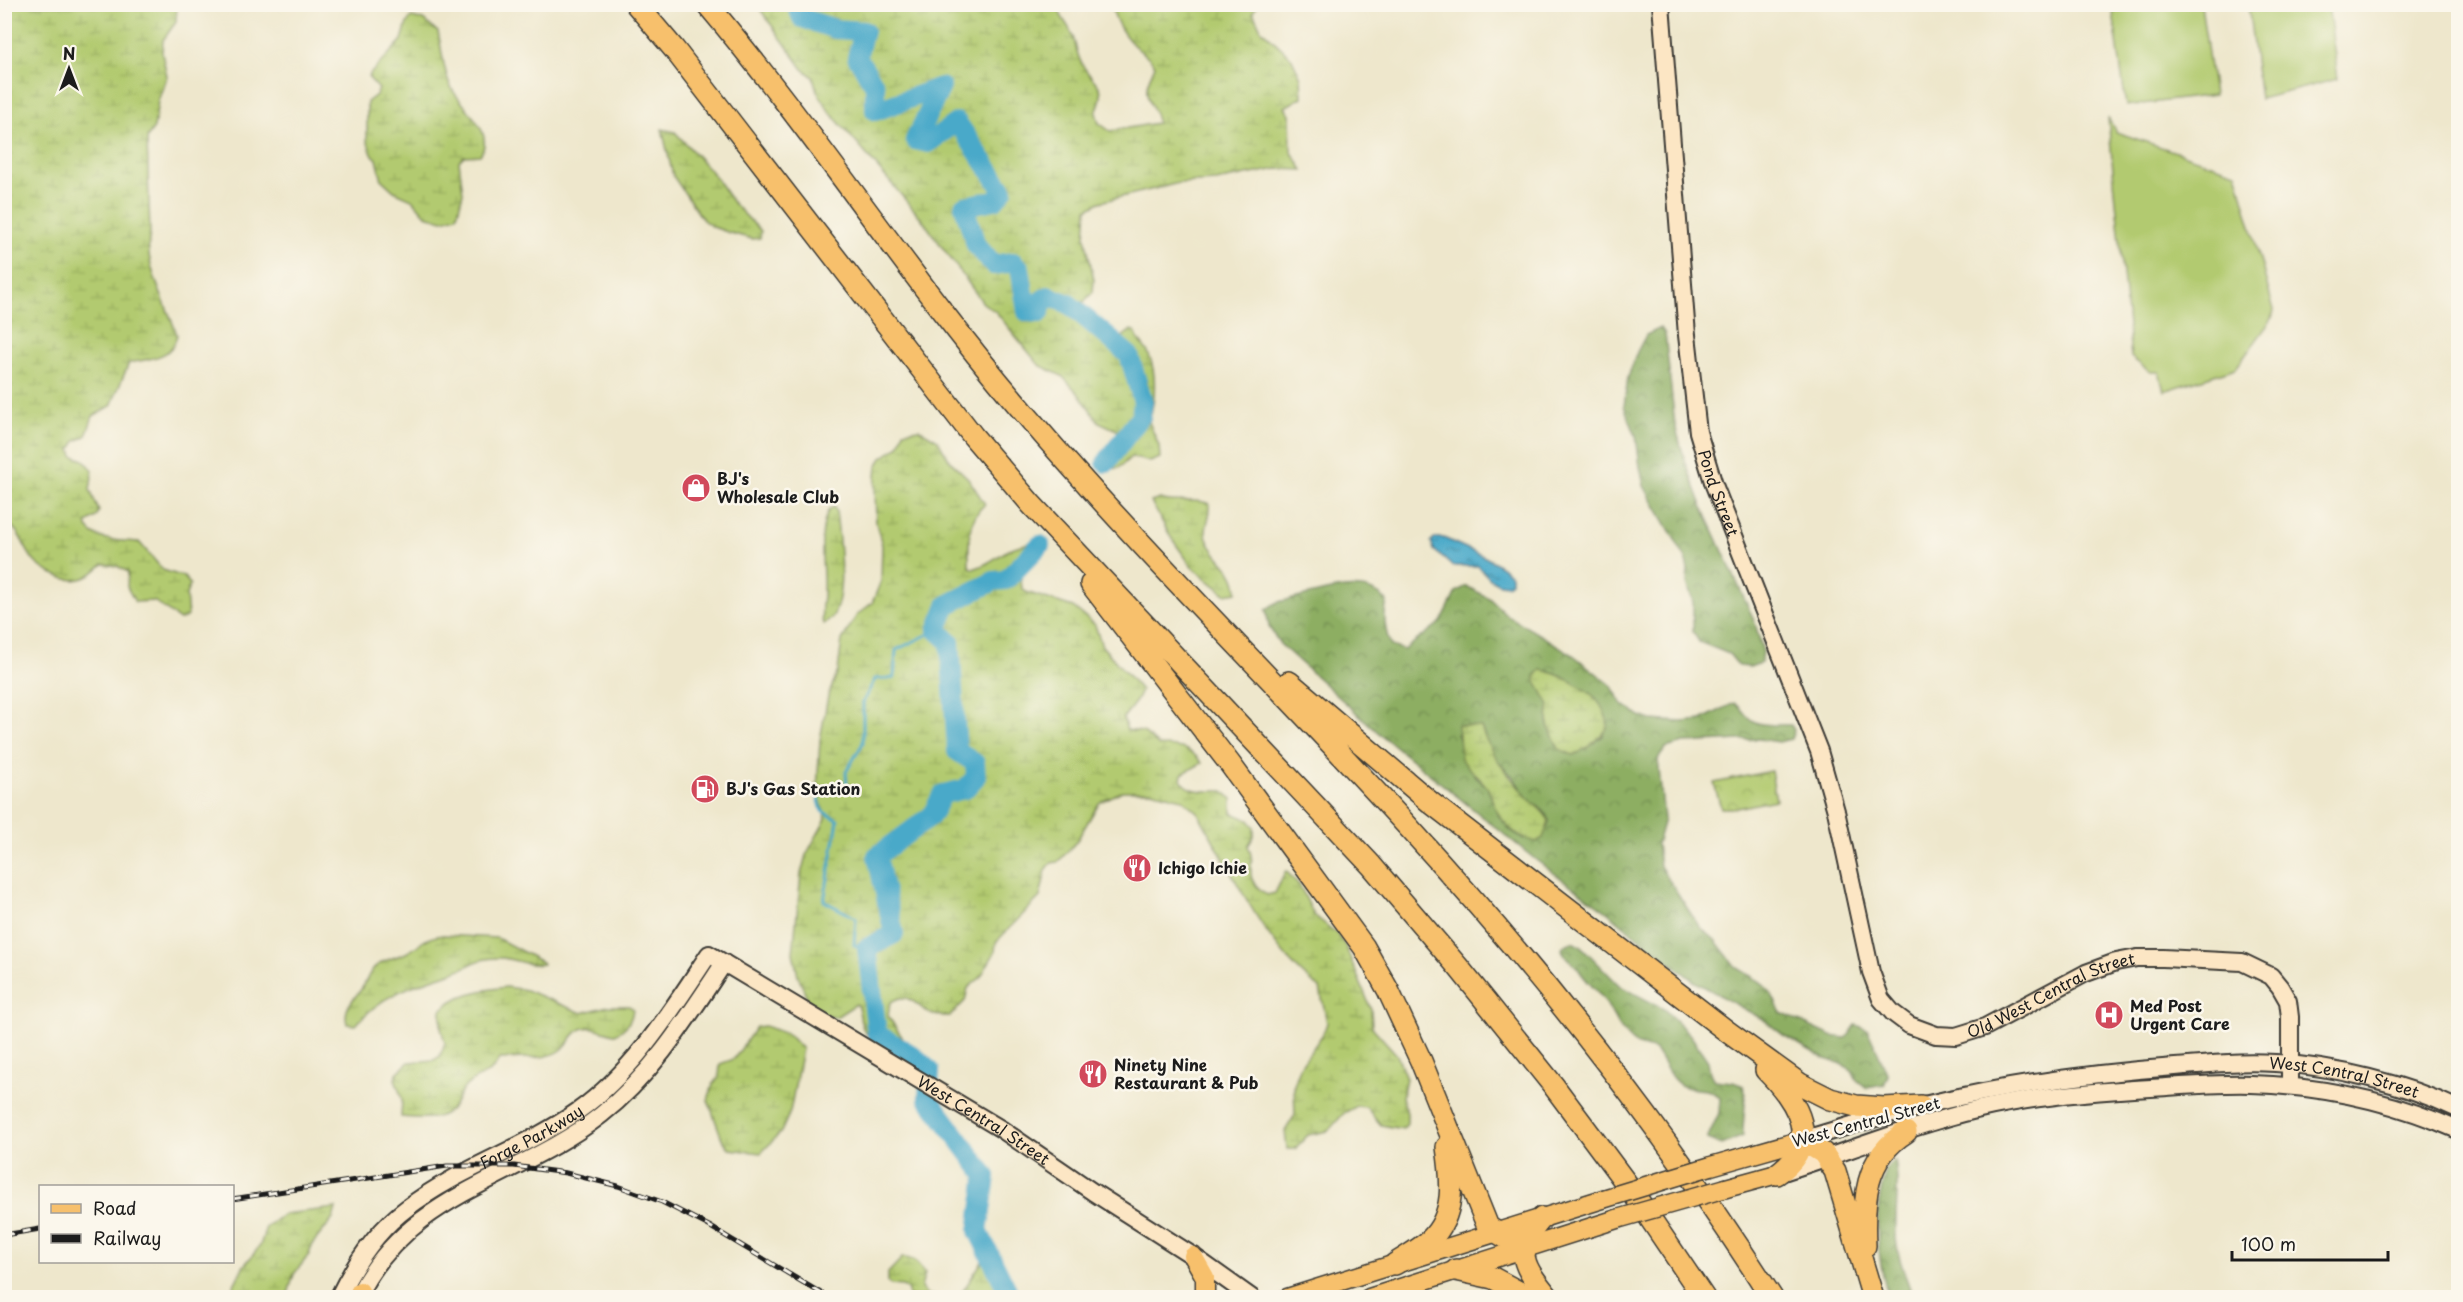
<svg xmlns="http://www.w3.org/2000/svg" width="2463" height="1302" viewBox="0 0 2463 1302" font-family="'Playpen Sans',sans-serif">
<defs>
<pattern id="forest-crowns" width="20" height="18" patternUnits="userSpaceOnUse" patternTransform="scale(1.5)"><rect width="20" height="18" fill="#8dae62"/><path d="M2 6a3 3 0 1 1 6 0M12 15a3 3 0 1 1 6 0" fill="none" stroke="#728d50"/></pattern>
<pattern id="wetland-marsh" width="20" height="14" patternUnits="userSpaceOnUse" patternTransform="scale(1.5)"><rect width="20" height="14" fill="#b2ca6f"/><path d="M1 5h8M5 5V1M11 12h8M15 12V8" fill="none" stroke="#98ad60"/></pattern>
<pattern id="park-crowns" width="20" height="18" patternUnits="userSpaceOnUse" patternTransform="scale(1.5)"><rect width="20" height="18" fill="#b2ca6f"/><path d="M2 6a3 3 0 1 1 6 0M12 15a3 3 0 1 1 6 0" fill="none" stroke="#98ad60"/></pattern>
<pattern id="water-ripples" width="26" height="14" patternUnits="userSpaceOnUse" patternTransform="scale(1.5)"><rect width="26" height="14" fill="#4aa9c9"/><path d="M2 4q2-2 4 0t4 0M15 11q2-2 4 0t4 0" fill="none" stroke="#3d89a2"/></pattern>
</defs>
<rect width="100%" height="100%" fill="#fbf7ec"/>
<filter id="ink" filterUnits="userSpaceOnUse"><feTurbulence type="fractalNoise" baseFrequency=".0167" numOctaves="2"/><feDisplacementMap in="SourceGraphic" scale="12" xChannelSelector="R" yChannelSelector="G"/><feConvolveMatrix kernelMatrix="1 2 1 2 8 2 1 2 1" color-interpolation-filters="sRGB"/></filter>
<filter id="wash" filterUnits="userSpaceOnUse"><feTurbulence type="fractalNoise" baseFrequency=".008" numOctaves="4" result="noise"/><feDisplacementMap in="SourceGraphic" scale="24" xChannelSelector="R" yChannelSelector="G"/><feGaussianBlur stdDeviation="1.35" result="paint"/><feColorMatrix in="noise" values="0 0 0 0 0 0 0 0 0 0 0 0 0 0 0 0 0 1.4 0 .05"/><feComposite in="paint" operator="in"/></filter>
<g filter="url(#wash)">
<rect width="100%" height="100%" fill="#eee7cc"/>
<path fill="url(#forest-crowns)" stroke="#54653f" stroke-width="1.5" fill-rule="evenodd" d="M1661,328L1665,334L1675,425L1685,461L1701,503L1754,620L1763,652L1761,663L1750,667L1739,666L1729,654L1699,642L1693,632V602L1687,583L1688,570L1686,559L1644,486L1640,467L1636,436L1624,406L1628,377L1637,352L1646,335Z
M1466,586L1489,598L1508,616L1572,654L1611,685L1622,704L1640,716L1651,720L1682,722L1701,720L1734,703C1741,707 1742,711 1748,717C1758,728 1777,724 1791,725L1794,730L1791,739L1778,742L1759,739L1684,743L1666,748L1658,759L1664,819L1657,844L1660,866L1698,925L1715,940L1736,967L1761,982L1772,995L1781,1013L1831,1036L1845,1038L1849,1035L1856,1025L1867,1029L1888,1075L1884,1085L1867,1088L1857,1080L1852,1070L1840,1063L1825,1059L1783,1035L1764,1020L1694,981L1656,952L1607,912L1536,860L1381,735L1280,644L1269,627L1266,610C1277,599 1287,601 1301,597C1327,591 1366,577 1387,601C1383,618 1385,631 1391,646L1404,650L1441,622L1456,592ZM1541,670L1556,673L1596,698L1600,705L1603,736L1582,750L1559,749L1548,725L1549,705L1536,680L1535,676ZM1481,727L1493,757L1513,777L1528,799L1541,808L1546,814L1549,821L1547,828L1524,839L1510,830L1499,816L1487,787L1476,777L1471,766L1462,759L1461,744L1457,734Z
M1572,942L1582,947L1620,986L1664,1009L1691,1036L1708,1061L1710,1074L1714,1080L1733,1082L1744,1086C1748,1098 1742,1122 1743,1136L1722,1145L1707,1139L1719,1113L1720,1098C1707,1085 1700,1092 1685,1087C1670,1082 1664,1061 1655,1050C1648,1047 1640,1048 1633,1042C1621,1032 1614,1017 1606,1003C1599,991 1586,982 1579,970C1574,962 1564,959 1562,949L1563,946Z
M1893,1161H1895C1900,1185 1895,1209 1896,1233C1896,1256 1906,1276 1913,1297H1888C1878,1258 1873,1221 1883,1182C1885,1174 1886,1166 1893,1161Z"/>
<path fill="url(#wetland-marsh)" stroke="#677346" stroke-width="1.5" d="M4,5H177L176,22L163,40L162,53L167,76L158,101L154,128L147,138L150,234C142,263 168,306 177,335C173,359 148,359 129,363L111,406L93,416L86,436L76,441L71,449L73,456L84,460L93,470L90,490L99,511L97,516L86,524C91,543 123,540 139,542L163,570L184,577L190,584L186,595L188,616L180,620L154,601L135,602L127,587L128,572L117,566L103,564C98,568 91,576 84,578C70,584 47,573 36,563C24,551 21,529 5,522Z
M757,5H1061L1059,7C1060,19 1067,22 1071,32C1076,42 1076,54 1082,64C1095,87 1109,83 1096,113L1099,123L1110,131L1157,123C1157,112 1149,105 1147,94C1145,84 1152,74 1155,65C1150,57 1145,55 1138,49C1125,38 1114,21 1112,5H1257L1253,12L1261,29L1291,57L1301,78L1302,97L1285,107L1290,114L1291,151L1303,170L1277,169L1216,181L1179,183L1100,202L1087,209L1085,237L1094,280L1093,292L1081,305C1080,324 1107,331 1121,338L1131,330L1135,331C1139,346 1146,345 1149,355C1158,377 1155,400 1149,422L1159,446L1160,458L1150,462L1131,457L1119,468L1107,469L1105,463L1121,432L1099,422L1078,393L1062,376L1039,365L996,312L983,303L921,218L829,111L817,91L813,77L803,69Z
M411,18L423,20L438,32C442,49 443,71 451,87C460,106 497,131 480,155L464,156L459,161L463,193L457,216L443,220L426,215L412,199L394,191L382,180L377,159L372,154L367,140V102L376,95L379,89L369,78L370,74L402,40L407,23Z
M662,129L675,132L711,171L734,204L761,231L760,238L752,239L727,232L713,227L703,220L673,176Z
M919,429L938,440L950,461L968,478L985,504C966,521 969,543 969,566L973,569C990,564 997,556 1012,548C1019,544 1029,544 1036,542L1037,558L1020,572L1022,588L1026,592L1073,607L1095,625L1102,646L1141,690L1137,700L1123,718L1127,730L1143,732L1159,746C1176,746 1191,747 1202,763L1182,774L1181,779C1189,794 1208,791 1224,791L1232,799V813L1249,820L1254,827V836L1248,846C1259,870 1238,874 1267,895L1275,893L1286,871L1300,886L1314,915L1336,933L1345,945L1371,1009L1372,1027L1397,1055L1406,1078L1402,1097L1407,1113V1124L1403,1129L1381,1125L1366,1107L1357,1106L1344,1113L1328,1131L1308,1135L1295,1149H1287L1285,1131L1295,1115L1294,1085L1301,1065L1323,1034L1327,1023L1320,988C1267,951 1231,870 1198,813L1182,799L1151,791H1122L1099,803L1076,842L1058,862L1051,863L1046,870L1040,897L996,942L995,952L980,978L968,988L965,1001L950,1016C945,1016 939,1016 934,1015C917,1010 911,988 890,1003L888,1016L906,1043L905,1060C889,1051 866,1043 861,1022C859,1015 861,1011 856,1004L836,1017L825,1016L808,1000L798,976L793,953L801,874L806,855L826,819L817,790L820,740L828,696L838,671L842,640L857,615L872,603L881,581L882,545L876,523L875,488L877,466L882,458L899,446L904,431Z
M1160,499C1177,505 1194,497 1210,504C1212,516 1202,528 1208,541C1216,560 1237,568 1237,592L1225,594L1193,568L1172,539L1151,502Z
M834,507L836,511C838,533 851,616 823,624C820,613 822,606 823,595C825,568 816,535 829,509Z
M1541,670C1553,671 1588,689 1596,699C1602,706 1607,716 1608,726C1603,737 1585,751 1573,755L1559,749L1548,725L1549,705L1535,680V676Z
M1458,725L1481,727C1490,754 1508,775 1527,797C1535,806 1543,809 1549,821L1543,838L1536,842C1516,837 1502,824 1494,805C1492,800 1490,792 1487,787C1479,777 1469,769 1461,759Z
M443,935L497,938L542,962L543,964C530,967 515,959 501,958C477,957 472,966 453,972C415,985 382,993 356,1025L347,1024C342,1005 357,998 365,983C369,975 371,969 379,964C387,959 397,957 406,953C423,944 421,938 443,935Z
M506,987L526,990L582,1013L608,1006H629L633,1009C632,1021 626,1029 615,1034C606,1033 593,1025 584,1028C572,1032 569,1045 560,1051C546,1060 517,1058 500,1059C487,1079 481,1073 467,1085C460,1091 457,1102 451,1109C439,1122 416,1118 401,1117L402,1099L395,1079L397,1073L409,1062L434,1060L440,1056L445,1043L441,1028V1010C456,993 484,990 506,987Z
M765,1026L789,1035L802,1049L790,1112L781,1132L761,1153L730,1149L722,1139L708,1100L713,1084L719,1077L720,1064L734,1059L756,1027Z
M336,1208L333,1219L314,1242L308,1256L294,1274L287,1297H228L243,1267L260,1246L266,1227L284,1214Z
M990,1249L1001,1273L1007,1292L1003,1297H944L956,1295L963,1291Z
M902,1258C914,1257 919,1265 925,1273L921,1288L928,1295L939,1297H908V1291L903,1286L891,1285L888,1282V1273Z"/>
<path fill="url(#park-crowns)" stroke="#677346" stroke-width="1.5" d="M1771,771L1776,800L1737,808H1721L1714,783Z"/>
<path fill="#b2ca6f" stroke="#677346" stroke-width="1.5" d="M2112,5H2201L2214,95L2126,106Z
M2248,5H2328L2338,79L2260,99Z
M2108,118L2116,132L2236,172L2274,310L2272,319L2236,368L2164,391L2159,372H2150L2131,357Z"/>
<path fill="url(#water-ripples)" stroke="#336272" stroke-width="1.5" d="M1436,538H1444C1466,549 1494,558 1511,575V582L1507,585L1499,584L1490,579L1478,566H1452L1434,550L1431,541Z"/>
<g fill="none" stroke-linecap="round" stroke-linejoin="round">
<path stroke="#4aa9c9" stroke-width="3" d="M867,948L854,945L856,918L824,901L838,820L822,811L817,792L847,788L846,772L863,743V702L875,679L894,678L896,650L937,630"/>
<path stroke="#4aa9c9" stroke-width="20" d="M796,4L802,18L835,29L864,31L857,57L875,86V111L941,87L915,140L928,143L957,122L1003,190L995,200L964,206L976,245L994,265L1013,262L1020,268L1027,312L1040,313L1042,300L1048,296L1069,304L1129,355L1143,402L1141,416L1106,463
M1011,1298L978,1231L986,1176L928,1098L930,1071L914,1056L877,1034L867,948L894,934L877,856L931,816L943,794L965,789L976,777L975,763L957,751L950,642L937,630L947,605L994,581L1006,580L1040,545"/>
</g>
</g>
<g filter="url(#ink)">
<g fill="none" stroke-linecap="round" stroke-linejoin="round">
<g stroke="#3c3a36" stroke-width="20">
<g id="secondary">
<path id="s1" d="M1661,4L1687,335L1698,432L1714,485L1819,751L1836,811L1871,972L1881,999L1893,1013L1909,1025L1936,1035L1956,1036L1985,1027L2086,973L2116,962L2137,958H2163L2242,962L2271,976L2280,987L2288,1001L2290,1017V1086"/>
<path id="s2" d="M1802,1140C1842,1128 1883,1115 1924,1105C2006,1085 2090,1073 2175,1067C2208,1064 2241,1061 2275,1063C2333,1066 2406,1084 2458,1109"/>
<path d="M1780,1173C1846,1152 1913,1125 1980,1109C2036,1096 2093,1091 2151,1088C2184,1086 2218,1083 2251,1084C2323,1086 2392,1101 2458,1130"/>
<path id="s3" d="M338,1298C355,1263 376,1231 407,1208C459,1168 524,1149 578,1111C634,1071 671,1011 709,954L1001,1129L1093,1192L1193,1256L1252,1298"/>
<path d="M357,1298C407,1193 518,1180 601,1115C653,1074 688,1017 724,963"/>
</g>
</g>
<g stroke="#3c3a36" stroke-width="21">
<path id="primary" d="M1711,1166L1802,1140
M1726,1188L1777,1174
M1193,1256L1205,1277V1298
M360,1298V1291
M1287,1298L1603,1199
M1369,1298L1617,1219"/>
</g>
<g stroke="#3c3a36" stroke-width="24">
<path id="highway" d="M636,4L674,49L973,436L1031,504L1371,865L1459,968L1553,1085L1629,1187L1704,1298
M707,4C820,138 914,285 1028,417C1150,560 1286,692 1412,831C1544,976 1666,1132 1772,1298
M1091,584L1230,764L1364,947L1388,990L1421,1061L1488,1227L1523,1248
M1289,682L1430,802L1728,1032L1800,1084L1830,1099L1856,1106L1884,1108L1921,1106
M1766,1070C1798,1102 1823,1142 1777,1174
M1802,1140L1823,1153L1835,1171L1873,1298
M1542,1218C1512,1251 1523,1266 1549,1298
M1865,1246C1863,1201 1864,1158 1906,1132
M1395,1264C1407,1256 1420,1249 1430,1240C1456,1215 1452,1180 1447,1147
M1456,1270L1493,1278L1530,1298"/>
</g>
<use href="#secondary" stroke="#fce6c4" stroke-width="16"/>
<use href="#primary" stroke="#f7c06c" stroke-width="18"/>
<use href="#highway" stroke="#f7c06c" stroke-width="21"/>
<g stroke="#1c1c1c" stroke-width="5">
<path id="rail" d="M232,1199L447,1166H514L566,1173L618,1186L662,1202L709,1226L829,1298
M4,1235L40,1229"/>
</g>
<use href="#rail" stroke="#fbf7ec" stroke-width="3" stroke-dasharray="9" stroke-linecap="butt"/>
<g stroke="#3c3a36" stroke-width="21" stroke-linecap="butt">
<path id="primary-bridge" d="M1603,1199L1711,1166
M1617,1219L1726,1188"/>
</g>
<use href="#primary-bridge" stroke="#f7c06c" stroke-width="18"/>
</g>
</g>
<defs>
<g id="shop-disc" transform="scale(1.5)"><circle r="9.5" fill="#d1495b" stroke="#fbf7ec"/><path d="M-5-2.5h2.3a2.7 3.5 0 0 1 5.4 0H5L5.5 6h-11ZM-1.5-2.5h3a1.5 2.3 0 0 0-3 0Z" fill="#fff"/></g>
<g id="fuel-disc" transform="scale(1.5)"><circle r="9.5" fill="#d1495b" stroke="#fbf7ec"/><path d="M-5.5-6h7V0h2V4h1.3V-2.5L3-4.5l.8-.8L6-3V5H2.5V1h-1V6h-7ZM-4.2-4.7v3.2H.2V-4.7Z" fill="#fff"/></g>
<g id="restaurant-disc" transform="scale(1.5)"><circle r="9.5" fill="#d1495b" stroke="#fbf7ec"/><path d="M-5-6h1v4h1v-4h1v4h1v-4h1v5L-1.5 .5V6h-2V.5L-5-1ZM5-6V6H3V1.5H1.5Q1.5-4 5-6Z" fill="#fff"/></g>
<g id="hospital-disc" transform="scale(1.5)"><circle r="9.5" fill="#d1495b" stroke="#fbf7ec"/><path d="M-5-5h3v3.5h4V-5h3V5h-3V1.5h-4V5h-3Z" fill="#fff"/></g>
</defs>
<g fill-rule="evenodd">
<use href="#shop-disc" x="696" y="488"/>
<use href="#fuel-disc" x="705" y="789"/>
<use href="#restaurant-disc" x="1137" y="868"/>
<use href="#hospital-disc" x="2109" y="1015"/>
<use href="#restaurant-disc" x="1093" y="1074"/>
</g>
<g text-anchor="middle" stroke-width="5" stroke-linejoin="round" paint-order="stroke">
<g font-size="16" font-weight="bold" fill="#1c1c1c" stroke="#fbf7ec" text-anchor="start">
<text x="717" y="485">BJ's<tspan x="717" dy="18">Wholesale Club</tspan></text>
<text x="726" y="795">BJ's Gas Station</text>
<text x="1158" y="874">Ichigo Ichie</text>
<text x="2130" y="1012">Med Post<tspan x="2130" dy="18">Urgent Care</tspan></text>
<text x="1114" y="1071">Ninety Nine<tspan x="1114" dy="18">Restaurant &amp; Pub</tspan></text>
</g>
<g font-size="16" fill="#1c1c1c" stroke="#fbf7ec">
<text dy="6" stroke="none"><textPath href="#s1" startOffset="494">Pond Street</textPath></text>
<text dy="6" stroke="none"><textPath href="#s1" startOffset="1218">Old West Central Street</textPath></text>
<text dy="6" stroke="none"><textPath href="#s2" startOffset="552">West Central Street</textPath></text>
<text dy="6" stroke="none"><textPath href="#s3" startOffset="838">West Central Street</textPath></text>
<text transform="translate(1866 1122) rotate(-15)" y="6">West Central Street</text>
<text dy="6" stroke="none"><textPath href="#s3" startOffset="258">Forge Parkway</textPath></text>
</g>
</g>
<rect width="2463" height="1302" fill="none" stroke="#fbf7ec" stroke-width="24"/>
<rect x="39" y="1185" width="195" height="78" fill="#fbf7ec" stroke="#a29f99" stroke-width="1.5"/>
<rect x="51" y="1204" width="30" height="9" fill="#f7c06c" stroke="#a29f99" stroke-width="1.5"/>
<text x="93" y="1215" font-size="18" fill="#1c1c1c">Road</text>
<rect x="51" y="1234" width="30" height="9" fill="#1c1c1c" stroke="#a29f99" stroke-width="1.5"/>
<text x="93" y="1245" font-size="18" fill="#1c1c1c">Railway</text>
<g transform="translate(69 69)" stroke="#fbf7ec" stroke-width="4.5" paint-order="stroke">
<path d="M0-4.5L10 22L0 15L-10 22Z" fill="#1c1c1c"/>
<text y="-9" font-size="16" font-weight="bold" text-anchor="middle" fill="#1c1c1c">N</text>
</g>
<path d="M2232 1251v9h156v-9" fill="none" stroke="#1c1c1c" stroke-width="3"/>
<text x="2241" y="1251" font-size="18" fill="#1c1c1c" stroke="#fbf7ec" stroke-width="4.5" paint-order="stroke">100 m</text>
</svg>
